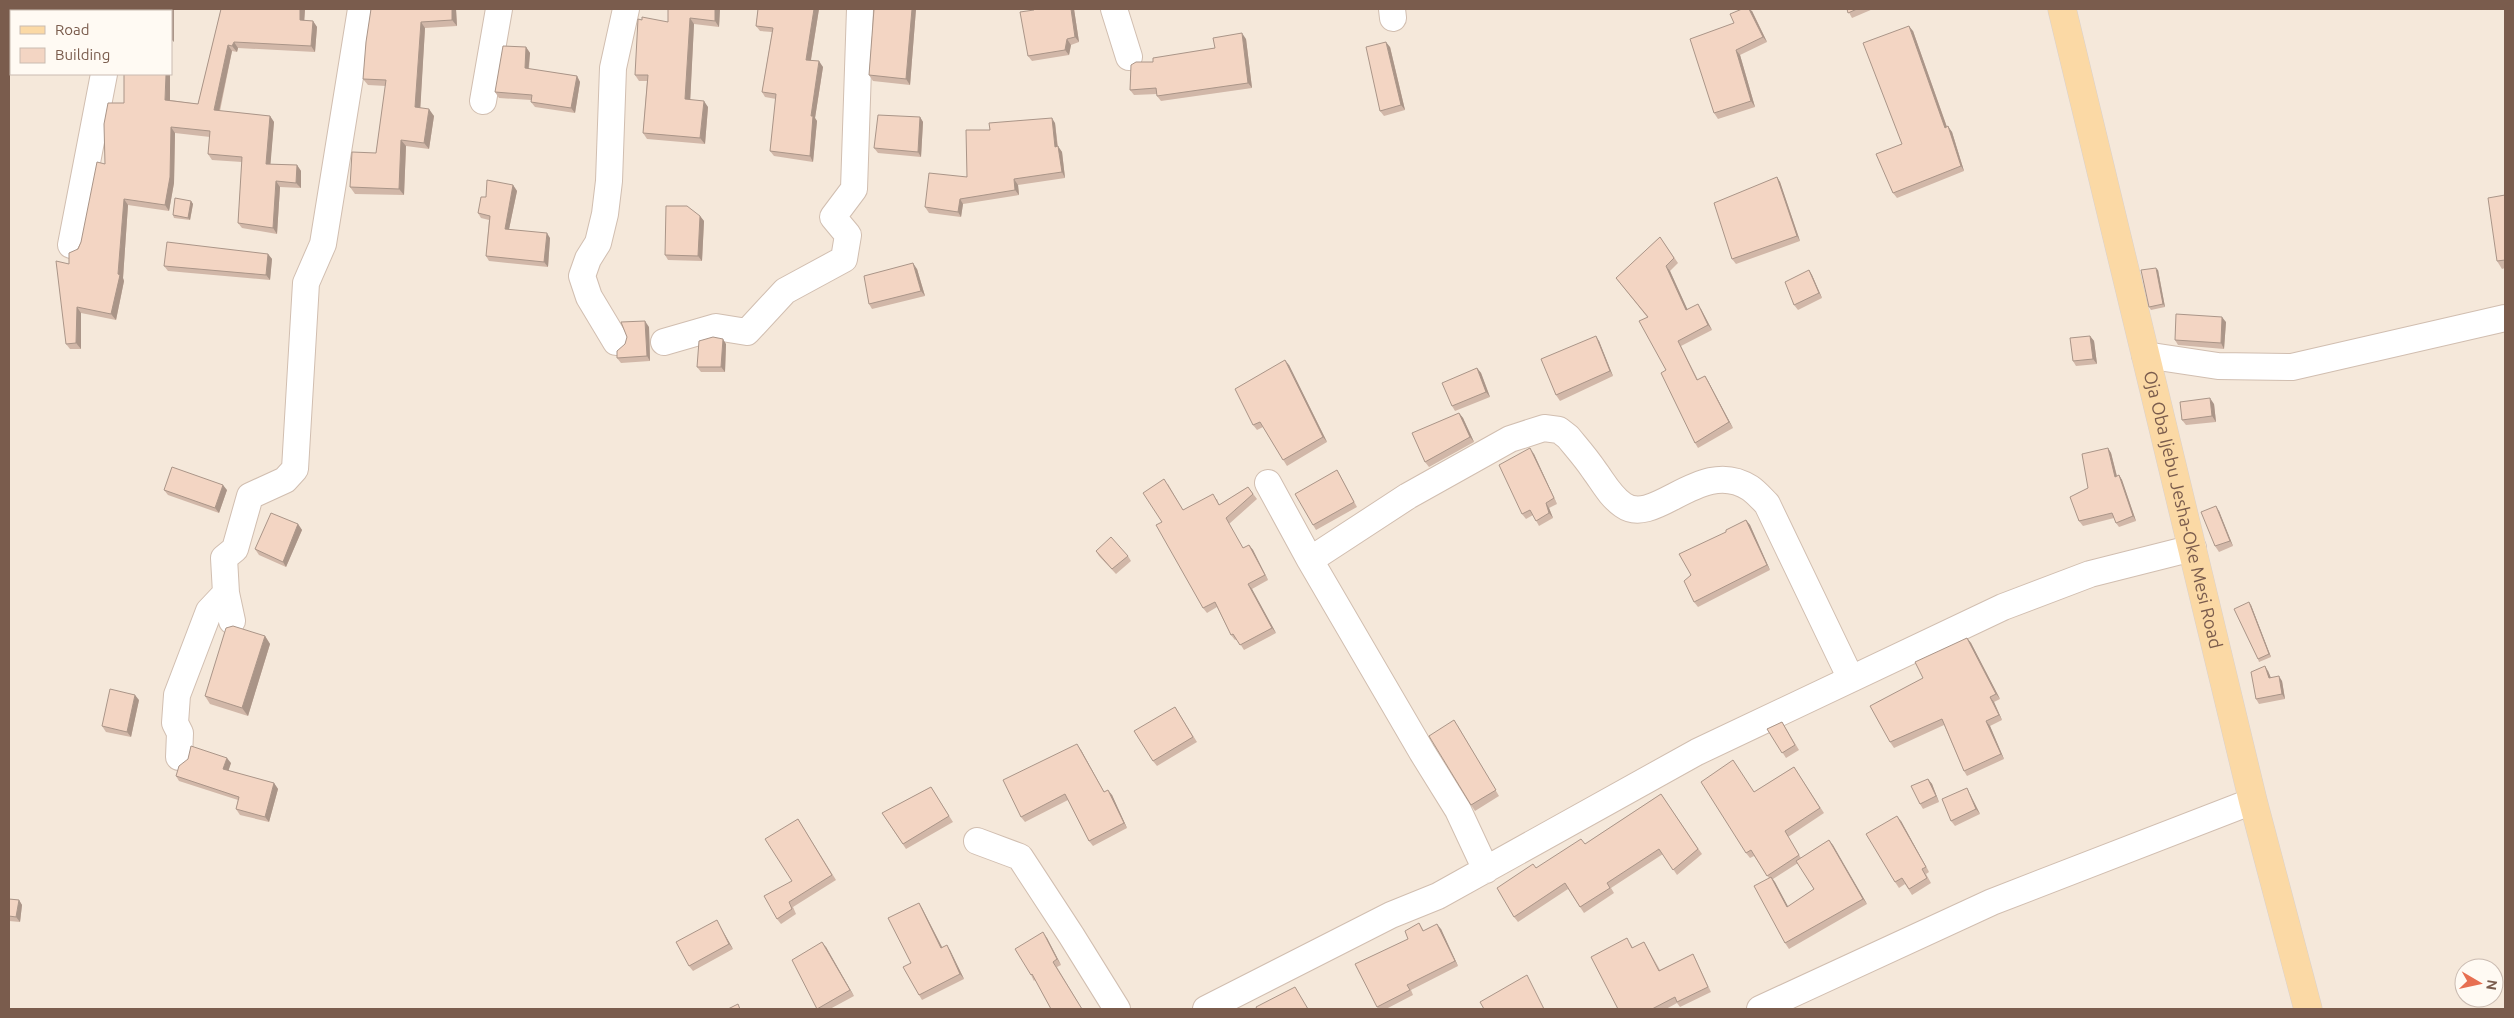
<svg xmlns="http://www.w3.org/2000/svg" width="2514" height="1018" viewBox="0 0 2514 1018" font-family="Ubuntu,sans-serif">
<rect width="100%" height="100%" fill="#fdf6ec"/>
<path fill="#f5e8da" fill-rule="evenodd" d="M9,9H2505V1009H9ZM11,11H171V74H11ZM2464,968H2494V998H2464Z"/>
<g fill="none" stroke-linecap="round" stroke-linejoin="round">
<g stroke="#d1beb0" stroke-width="28">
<path id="minor" d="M105,9V11
M1114,9L1129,57
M1392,9L1393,18
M483,101L499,9
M71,245L104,74
M616,342L589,297L582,276L588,259L598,243L605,214L609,181L613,68L626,9
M664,342L716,327L747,332L785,291L844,259L848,235L833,217L854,189L860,9
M2145,355L2218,366L2292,367L2505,318
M1268,483L1310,560L1422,752L1458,810L1486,870
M1310,560L1408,496L1510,439L1544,428L1559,430L1568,437C1577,448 1586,458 1594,470C1603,482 1610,496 1623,505C1655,528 1701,456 1750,488C1756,492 1762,499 1767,504L1851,679
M232,621L226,593L224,558L235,549L250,496L285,480L295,469L306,283L323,244L361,9
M179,757L180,733L175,723L177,695L209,611L226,593
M977,841L1020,857L1071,935L1117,1009
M1206,1009L1391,915L1438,896L1697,752L2003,607L2090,574L2193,548
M1760,1009L1992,902L2253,801"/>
</g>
<g stroke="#dad1cd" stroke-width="29">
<g id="major">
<path id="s1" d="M2062,9L2253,801L2308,1009"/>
</g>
</g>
<use href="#minor" stroke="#fff" stroke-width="26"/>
<use href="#major" stroke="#fbd9a5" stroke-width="28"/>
</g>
<path fill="#d1b7a8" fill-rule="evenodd" d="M221,9H305L304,20L313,21L317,27L315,52L238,48L237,52L232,51L220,111L270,116L274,122L270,164L297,165L301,171V188L280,187L277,234L242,228L238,223L242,162L212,160L208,154L210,137L175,133L174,183L169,211L128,205L123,278L124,281L116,320L81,313V349H70L66,344L69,264L81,242L124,103L170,100L198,104Z
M371,9H456L457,26L425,28L420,108L434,116L429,149L406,146L404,195L355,194L350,187L376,153L386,86L368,85L363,79Z
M720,9L719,27L694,24L690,100L708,107L705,144L647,139L643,133L647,81H639L635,75L668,22Z
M758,9H819L811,60L823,67L815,118L817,121L813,162L774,156L770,151L776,99L765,97L762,92L772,32L760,31L756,26Z
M874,9H916L910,85L873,81L869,75Z
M1034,9H1074L1079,42L1071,45L1069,55L1032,61L1028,56Z
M1847,9H1873L1852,18Z
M1752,11L1767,42L1740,55L1755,107L1718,119L1714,113L1734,23Z
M1913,31L1947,127L1952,132L1964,171L1897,198L1893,193L1902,144Z
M1246,39L1252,88L1161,101L1157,96V94L1134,95L1130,90L1153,62L1215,48Z
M526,47L530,53L529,69L577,76L580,82L575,113L535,107L531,102V100L499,98L495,92Z
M1390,47L1405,110L1384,116L1380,111Z
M920,117L923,122L921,157L878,153L874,148Z
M1055,123L1058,147L1062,152L1065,178L1018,185L1019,195L963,204L961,217L929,213L925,207L967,177L990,130Z
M1777,177L1780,182L1800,241L1736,264L1732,259Z
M513,185L517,191L509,229L550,238L548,267L489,261L486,256L489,220L481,218L478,213L486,197Z
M2505,195V268L2502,269L2497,261Z
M191,201L193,204L190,220L174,218L173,215Z
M700,216L704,221L702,261L668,260L665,255Z
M1660,237L1678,263L1670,271L1687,309H1701L1712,330L1681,346L1698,380L1705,376L1708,381L1733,428L1698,448L1695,443L1666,370L1647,317L1616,278Z
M268,254L272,259L270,280L168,271L164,266Z
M917,269L925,296L872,309L869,304Z
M1809,270L1812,275L1822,298L1798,310L1794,305Z
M2158,270L2165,307L2151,310L2149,307Z
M2226,322L2224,349L2178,345L2175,340Z
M649,327L650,361L621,363L617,358Z
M2090,336L2094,341L2097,364L2076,366L2073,361Z
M1599,341L1613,376L1560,401L1556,395Z
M726,344L725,372H701L697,367Z
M1289,365L1327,442L1287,466L1263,427L1257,430L1253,425Z
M1477,368L1481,373L1490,397L1455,411L1452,406Z
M2214,404L2216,422L2186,425L2182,420Z
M1459,413L1463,418L1474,442L1429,467L1425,462Z
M2108,448L2111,453L2117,476L2119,475L2122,480L2136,521L2119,527L2116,523L2114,518L2083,526L2079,521L2088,488Z
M1534,454L1557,504L1549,508L1553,518L1539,526L1533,515L1526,519L1522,514Z
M1337,470L1340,475L1357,507L1316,530L1313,525Z
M1168,484L1183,510L1217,499L1219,505L1248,487L1257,499L1229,524L1243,548L1249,545L1253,550L1268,580L1252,589L1276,633L1244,650L1237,639L1235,640L1231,635L1217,607L1207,613L1203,608L1162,522Z
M164,490H227L219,513L168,495Z
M2219,511L2233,546L2219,552L2215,546Z
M1746,520L1750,525L1770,570L1698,607L1694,602L1691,575L1726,532Z
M298,524L302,530L286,567L259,555L255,549Z
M1096,551L1128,556L1131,561L1116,574L1099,556Z
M2251,605L2271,657L2259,662L2258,659Z
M265,636L270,644L248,716L210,704L205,696Z
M1967,638L1971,643L2000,699L1994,702L2002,720L1990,726L2004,759L1967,776L1964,771L1944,725L1894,748L1890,742L1923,678Z
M2268,671L2271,678L2282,681L2285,699L2259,704L2256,699Z
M139,700L131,737L106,732L102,726Z
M1175,707L1197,742L1157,766L1153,761Z
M1782,722L1799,750L1786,758L1767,729Z
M1458,726L1499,796L1475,811L1471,805Z
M1081,750L1104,792L1112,795L1127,828L1093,846L1089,841L1068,800L1025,822L1021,817Z
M231,763L228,771L274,783L278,789L269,822L240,815L236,809L238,800L179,781L176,776Z
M1794,767L1824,813L1788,837L1801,858L1829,840L1867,904L1789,949L1785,943L1769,878L1754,856L1750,858L1746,853L1754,792ZM1798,863L1814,889L1788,907L1773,879Z
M1928,779L1932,784L1939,802L1923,809L1920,804Z
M931,787L953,822L906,849L882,813Z
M1661,794L1702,854L1677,875L1663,854L1611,888L1614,893L1584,913L1568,889L1518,922L1514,917L1536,868L1585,844Z
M1970,794L1980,814L1955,826L1951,821Z
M798,819L836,880L793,907L796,914L781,924L777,919L792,881Z
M1901,821L1929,872L1926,874L1931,883L1912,895L1905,884L1899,888L1895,882Z
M9,899L19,900L22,905L20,922L9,921Z
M919,903L922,908L942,947L950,950L964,979L922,1000L919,995L911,963Z
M1419,923L1424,931L1441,929L1458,966L1411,990L1413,995L1386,1009H1379L1377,1007L1408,939Z
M720,926L733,949L693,971L689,966Z
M1047,938L1061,965L1057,967L1082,1009H1051L1035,980L1034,981L1031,975Z
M1644,942L1647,947L1660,970L1693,954L1696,960L1711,992L1680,1007L1677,1003L1666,1009H1618L1630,943L1633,948Z
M826,947L854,996L830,1009H817Z"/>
<path fill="#aa9588" d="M62,9H68V11H62Z
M170,9H174V42L171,39V11H170Z
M300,9H305L304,26L300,20Z
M452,9H456L457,26L452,20Z
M715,9H720L719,27L715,21Z
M814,9H819L810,65L806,60Z
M912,9H916L910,85L906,79Z
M1071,9H1074L1079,42L1075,37Z
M1749,9L1752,11L1767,42L1763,37Z
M690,18L694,24L690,105L685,99Z
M313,21L317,27L315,52L311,46Z
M421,22L425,28L420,114L415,107Z
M1909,26L1913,31L1949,133L1945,128Z
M1242,33L1246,39L1252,88L1248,83Z
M1067,39L1071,45L1069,55L1065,50Z
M234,42L238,48L237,52L232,46Z
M1386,42L1390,47L1405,110L1401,105Z
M228,45L232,51L218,116L214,110Z
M526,47L530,53L528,73L525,68Z
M1736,50L1740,55L1755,107L1751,101Z
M819,61L823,67L815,118L817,121L813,162L810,156L811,116Z
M166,74H170V106L165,100Z
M577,76L580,82L575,113L571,108Z
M704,101L708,107L705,144L700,138Z
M429,109L434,116L429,149L424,143Z
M270,116L274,122L270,170L266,164Z
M920,117L923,122L921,157L918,152Z
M1052,118L1055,123L1058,152L1055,147Z
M1948,126L1952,132L1964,171L1961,166Z
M171,127L175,133L174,183L169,211L165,205Z
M401,140L406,146L404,195L399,189Z
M1058,146L1062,152L1065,178L1062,172Z
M297,165L301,171V188L296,183Z
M1777,177L1780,182L1800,241L1797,236Z
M1014,179L1018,185L1019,195L1015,190Z
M276,181L280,187L277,234L273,228Z
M513,185L517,191L508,234L505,229Z
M124,199L128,205L123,278L124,281L116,320L111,314L118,274Z
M960,199L963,204L961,217L958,212Z
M191,201L193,204L190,220L188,218Z
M700,216L704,221L702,261L698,256Z
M547,233L550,238L548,267L544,262Z
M268,254L272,259L270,280L266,275Z
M913,263L917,269L925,296L921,291Z
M1666,266L1670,271L1690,315L1686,310Z
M2156,268L2158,270L2165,307L2163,304Z
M1809,270L1812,275L1822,298L1819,293Z
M1698,304L1701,309L1712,330L1708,325Z
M77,307L81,313V349L76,343Z
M2222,317L2226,322L2224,349L2221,343Z
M645,321L649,327L650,361L647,356Z
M1596,336L1599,341L1613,376L1610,371Z
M2090,336L2094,341L2097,364L2093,359Z
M723,339L726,344L725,372L721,367Z
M1285,360L1289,365L1327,442L1323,437Z
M1477,368L1481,373L1490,397L1486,392Z
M1705,376L1708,381L1733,428L1729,422Z
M2210,398L2214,404L2216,422L2212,416Z
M1459,413L1463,418L1474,442L1470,437Z
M1530,448L1534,454L1557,504L1554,498Z
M2108,448L2111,453L2118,481L2115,477Z
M2119,475L2122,480L2136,521L2133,516Z
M223,485L227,490L219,513L215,508Z
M1546,503L1549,508L1553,518L1549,513Z
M2216,506L2219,511L2233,546L2230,541Z
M1746,520L1750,525L1770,570L1767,565Z
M298,524L302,530L286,567L283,562Z
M1249,545L1253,550L1268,580L1265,575Z
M1248,584L1252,589L1276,633L1272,628Z
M2249,602L2251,605L2271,657L2269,654Z
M265,636L270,644L248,716L242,708Z
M1967,638L1971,643L2000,699L1996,694Z
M2265,666L2268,671L2273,683L2269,678Z
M2279,676L2282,681L2285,699L2282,694Z
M135,695L139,700L131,737L127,732Z
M1990,697L1994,702L2002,720L1999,715Z
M1986,721L1990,726L2004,759L2001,754Z
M1077,744L1081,750L1107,797L1104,792Z
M227,758L231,763L227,775L223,769Z
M1928,779L1932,784L1939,802L1936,796Z
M274,783L278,789L269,822L265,817Z
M1967,788L1980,814L1976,809Z
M1108,790L1112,795L1127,828L1124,823Z
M1897,816L1901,821L1929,872L1926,867Z
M1829,840L1833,845L1867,904L1863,899Z
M1771,877L1775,882L1791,912L1787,907Z
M19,900L22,905L20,922L16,917Z
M919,903L922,908L945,953L941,948Z
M717,920L720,926L733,949L729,944Z
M1437,924L1441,929L1458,966L1455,961Z
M1043,932L1047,938L1061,965L1057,959Z
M822,942L826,947L854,996L850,990Z
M947,945L950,950L964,979L960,974Z"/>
<path fill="#f3d5c3" stroke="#aa9588" d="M11,9H62V11H11V48Z
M130,9H170V11H130Z
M221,9H300V20L313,21L311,46L234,42L232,46L228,45L214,110L270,116L266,164L297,165L296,183L276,181L273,228L238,223L242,157L208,154L210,131L171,127L170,177L165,205L124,199L118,274L120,275L111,314L77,307L76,343L66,344L56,261L69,264V253L78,249L81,242L97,162L105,164L104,124L108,103H124V74H166L165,100L198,104Z
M371,9H452V20L421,22L415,107L429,109L424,143L401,140L399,189L350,187L352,152L376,153L386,80L363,79L366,42Z
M668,9H715V21L690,18L685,99L704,101L700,138L643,133L648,75H635L638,19L642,20V17L668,22Z
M758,9H814L806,60L819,61L811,116H813L810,156L770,151L776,94L762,92L773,28L756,26Z
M874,9H912L906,79L869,75Z
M1034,9H1071L1075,37L1067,39L1065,50L1028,56L1020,12L1034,10Z
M1742,9H1749L1763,37L1736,50L1751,101L1714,113L1690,39L1734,23L1730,14Z
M1847,9H1857L1848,13Z
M1909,26L1945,128L1948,126L1961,166L1893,193L1876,154L1902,144L1863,43Z
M1242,33L1248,83L1157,96L1156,88L1130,90L1131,65L1136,62H1153V58L1215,48L1213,38Z
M1386,42L1401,105L1380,111L1366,47Z
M503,46L526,47L525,68L577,76L571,108L531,102L532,95L495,92Z
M878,115L920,117L918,152L874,148Z
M1052,118L1055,147L1058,146L1062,172L1014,179L1015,190L960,199L958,212L925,207L929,173L967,177L966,130H990L989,123Z
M1777,177L1797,236L1732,259L1714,203Z
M487,180L513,185L505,229L547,233L544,262L486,256L490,216L478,213L481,197H486Z
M2505,195V260L2497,261L2488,198Z
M175,198L191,201L188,218L173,215Z
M666,206H687L700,216L698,256L665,255Z
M1660,237L1674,258L1666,266L1686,310L1698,304L1708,325L1678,341L1697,380L1705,376L1729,422L1695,443L1661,373L1666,370L1639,321L1648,317L1616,278Z
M167,242L268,254L266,275L164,266Z
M913,263L921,291L869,304L864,276Z
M2156,268L2163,304L2149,307L2141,270Z
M1809,270L1819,293L1794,305L1785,282Z
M2176,314L2222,317L2221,343L2175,340Z
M645,321L647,356L617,358V351L625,344L627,337L621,322Z
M1596,336L1610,371L1556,395L1541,359Z
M2090,336L2093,359L2073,361L2070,338Z
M713,337L723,339L721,367H697L699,341Z
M1285,360L1323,437L1283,460L1260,422L1253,425L1235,389Z
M1477,368L1486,392L1452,406L1442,383Z
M2210,398L2212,416L2182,420L2180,402Z
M1459,413L1470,437L1425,462L1412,433Z
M1530,448L1554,498L1546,503L1549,513L1536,521L1530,510L1522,514L1499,465Z
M2108,448L2115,477L2119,475L2133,516L2116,523L2112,513L2079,521L2070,497L2088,488L2082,454Z
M172,467L223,485L215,508L164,490Z
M1337,470L1354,502L1313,525L1295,494Z
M1164,479L1183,510L1213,494L1219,505L1248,487L1253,494L1226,518L1243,548L1249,545L1265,575L1248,584L1272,628L1240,645L1233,634L1231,635L1215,602L1203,608L1156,525L1162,522L1143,493Z
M2216,506L2230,541L2215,546L2201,512Z
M271,513L298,524L283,562L255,549Z
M1746,520L1767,565L1694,602L1684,581L1691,575L1679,554L1726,532V530Z
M1111,537L1128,556L1112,569L1096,551Z
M2249,602L2269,654L2258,659L2234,609Z
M233,626L265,636L242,708L205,696L226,628Z
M1967,638L1996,694L1990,697L1999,715L1986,721L2001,754L1964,771L1942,719L1890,742L1870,706L1923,678L1915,662Z
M2265,666L2269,678L2279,676L2282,694L2256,699L2251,672Z
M110,689L135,695L127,732L102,726Z
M1175,707L1193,737L1153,761L1134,731Z
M1454,720L1496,790L1471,805L1429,736Z
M1782,722L1795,745L1782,753L1767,729Z
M1077,744L1104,792L1108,790L1124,823L1089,841L1065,794L1021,817L1003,780Z
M191,746L227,758L223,769L274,783L265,817L236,809L239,797L176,776L179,766L188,759Z
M1733,760L1754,792L1794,767L1820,808L1785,831L1799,855L1767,876L1751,850L1746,853L1701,782Z
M1928,779L1936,796L1920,804L1911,786Z
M931,787L949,816L903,844L882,813Z
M1967,788L1976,809L1951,821L1942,799Z
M1661,794L1698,849L1673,870L1659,849L1607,883L1610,888L1580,907L1565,883L1514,917L1497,888L1533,864L1536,868L1581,839L1585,844Z
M1897,816L1926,867L1922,869L1927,878L1909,889L1902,878L1895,882L1866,834Z
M798,819L832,875L789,902L792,909L777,919L764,896L792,881L765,839Z
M1829,840L1863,899L1785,943L1754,886L1771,877L1787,907L1814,889L1796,861Z
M9,899L19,900L16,917L9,916Z
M919,903L941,948L947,945L960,974L919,995L903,967L911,963L888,918Z
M717,920L729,944L689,966L676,942Z
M1419,923L1423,931L1437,924L1455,961L1407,985L1410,990L1377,1007L1355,964L1408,939L1405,931Z
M1043,932L1057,959L1053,962L1082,1009H1051L1032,974L1031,975L1015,949Z
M1627,938L1632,948L1644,942L1659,971L1693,954L1708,987L1677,1002L1675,997L1652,1009H1618L1591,957Z
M822,942L850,990L817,1009L792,960Z
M1527,975L1544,1009H1484L1480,1002Z
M1295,987L1308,1009H1257L1256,1007Z
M738,1004L740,1009H728Z"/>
<g text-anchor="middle" stroke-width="4.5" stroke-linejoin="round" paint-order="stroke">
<g font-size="18" fill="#7a5c4d" stroke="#fffaf3">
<text dy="6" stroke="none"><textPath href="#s1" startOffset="515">Oja Oba Ijebu Jesha-Oke Mesi Road</textPath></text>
</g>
</g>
<rect width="2514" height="1018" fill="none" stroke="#7a5c4d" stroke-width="20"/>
<rect x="10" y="10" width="162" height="65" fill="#fffaf3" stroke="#cabbb1"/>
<rect x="20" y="26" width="25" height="8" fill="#fbd9a5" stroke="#cabbb1"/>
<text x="55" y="35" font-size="15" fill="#7a5c4d">Road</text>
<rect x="20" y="48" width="25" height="15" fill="#f3d5c3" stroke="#cabbb1"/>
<text x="55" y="60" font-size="15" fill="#7a5c4d">Building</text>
<g transform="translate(2479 983) rotate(99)"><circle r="24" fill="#fffaf3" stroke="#cabbb1"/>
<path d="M0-4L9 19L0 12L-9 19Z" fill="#e76f51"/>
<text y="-8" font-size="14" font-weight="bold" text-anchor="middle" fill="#7a5c4d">N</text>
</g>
</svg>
